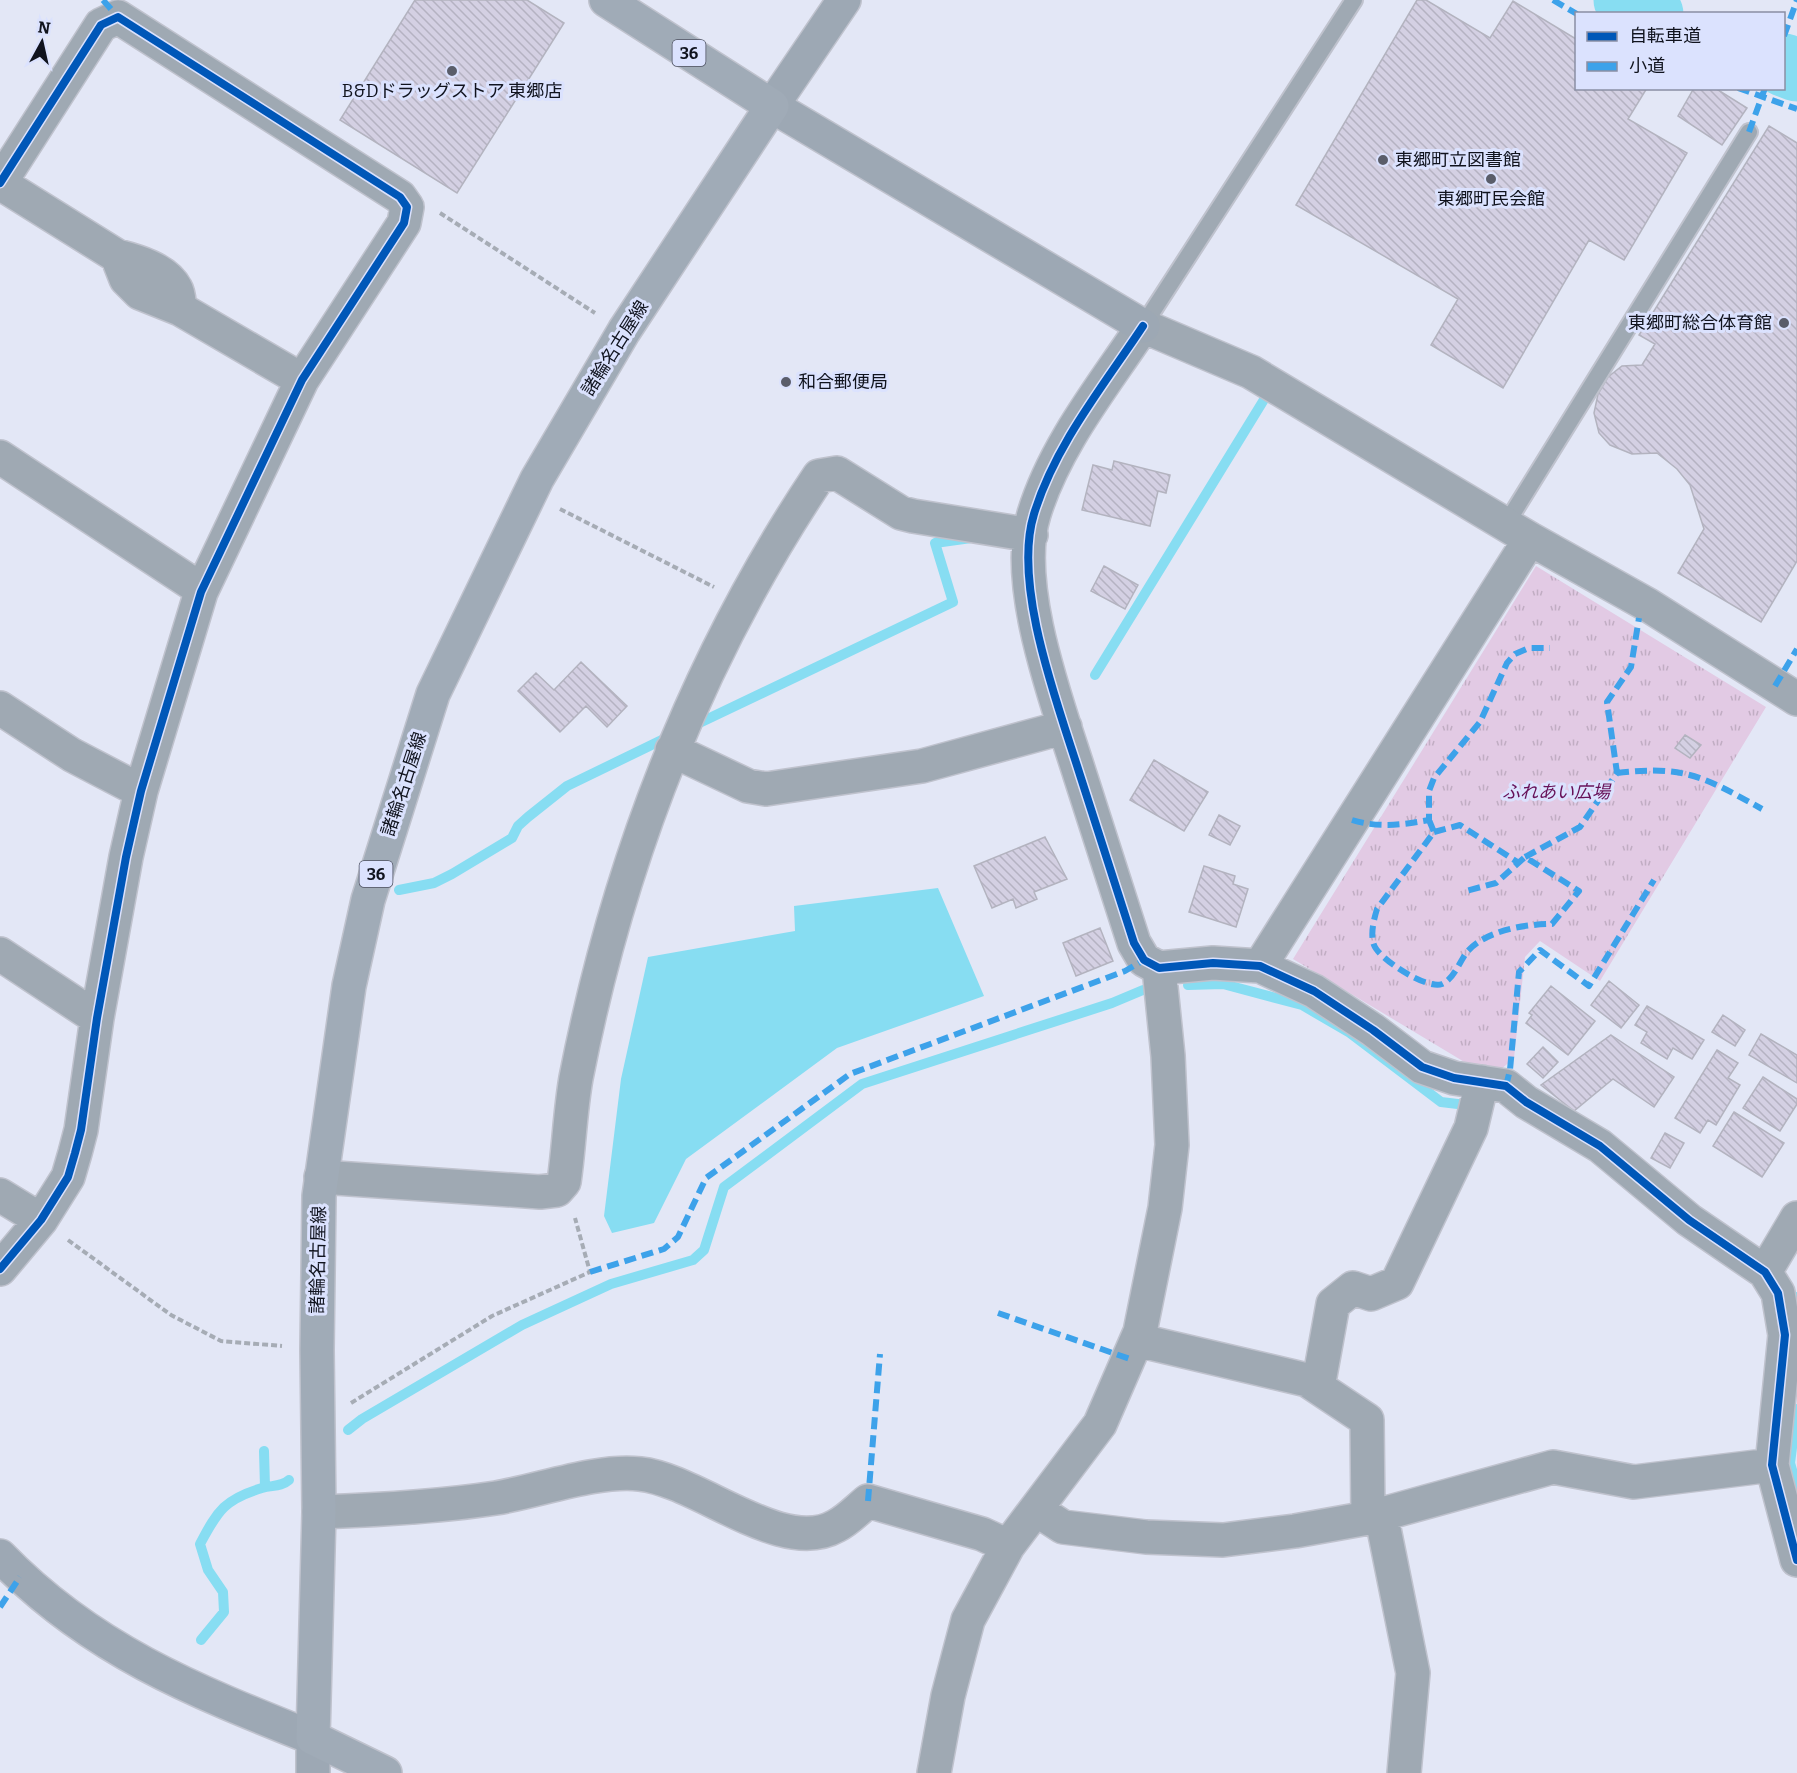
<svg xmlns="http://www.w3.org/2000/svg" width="1797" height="1773" viewBox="0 0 1797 1773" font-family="Bitter,'Noto Sans JP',serif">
<defs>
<pattern id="park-tufts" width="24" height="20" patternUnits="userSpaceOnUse" patternTransform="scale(1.5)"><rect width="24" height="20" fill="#e2cae4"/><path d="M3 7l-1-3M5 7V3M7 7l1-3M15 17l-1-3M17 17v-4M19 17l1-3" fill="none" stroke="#c1adc3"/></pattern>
<pattern id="building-back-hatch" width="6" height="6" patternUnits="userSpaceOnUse" patternTransform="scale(1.5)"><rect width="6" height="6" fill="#d4d0e3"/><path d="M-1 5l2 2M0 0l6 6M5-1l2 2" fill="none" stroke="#b5b2c2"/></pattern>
</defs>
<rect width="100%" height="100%" fill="#e3e7f6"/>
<path fill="url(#park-tufts)" d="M1536,566L1766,707L1600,981L1540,941L1525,957L1514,1058L1491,1078L1293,959Z"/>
<path fill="#87ddf2" d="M938,888L984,996L837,1048L686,1159L654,1223L612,1233L604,1216L621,1079L648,957L795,931L794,906Z"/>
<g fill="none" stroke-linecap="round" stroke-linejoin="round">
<path stroke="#87ddf2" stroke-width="10" d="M1095,675L1265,398
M693,726L953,602L935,543L971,538
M399,890L434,883L452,874L512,838L518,826L528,817L567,786L670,736
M1188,985L1223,984L1302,1005L1350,1033L1441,1102L1466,1105
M1797,1297V1298
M1797,1409L1790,1463L1797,1487
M348,1430L362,1419L522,1325L611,1284L693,1260L704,1250L724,1187L862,1084L1112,1003L1143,990
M264,1451L265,1487
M201,1640L224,1612L223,1592L208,1570L200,1544C218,1510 225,1499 262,1488C272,1485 281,1487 289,1480"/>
<path stroke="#87ddf2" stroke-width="63" d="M1625,0L1652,14
M1784,65L1797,70"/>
</g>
<path fill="url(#building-back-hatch)" stroke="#b3b3bf" stroke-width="1.5" d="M415,0H527L564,23L457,193L340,120Z
M1417,0H1426L1490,38L1513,1L1576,39V88H1647L1628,119L1687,153L1624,260L1589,240L1503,388L1431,345L1458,299L1296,205Z
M1694,88H1715L1747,108L1722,145L1678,116Z
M1769,126L1797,143V561L1761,622L1678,573L1704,529L1690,485L1677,469L1657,453L1632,454L1610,445L1599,433L1594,413L1598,394L1608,377L1622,366L1642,365L1655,344L1639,335Z
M1114,461L1170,475L1166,493L1158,491L1150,526L1082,510L1093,465L1112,470Z
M1104,566L1138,585L1125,609L1091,591Z
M581,662L627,706L607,727L586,706L560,732L518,691L536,673L554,690Z
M1685,735L1701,745L1690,758L1675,748Z
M1154,760L1208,792L1184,831L1130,800Z
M1219,815L1240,826L1230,845L1209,835Z
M1045,837L1067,879L1034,892L1037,899L1016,908L1013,899L992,908L974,866Z
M1204,866L1235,876L1233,884L1248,889L1236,927L1189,912Z
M1100,928L1113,961L1076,976L1063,943Z
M1609,981L1639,1005L1621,1028L1591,1005Z
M1551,986L1595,1021L1568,1055L1526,1023L1532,1015L1529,1013Z
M1647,1006L1704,1040L1692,1059L1673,1048L1667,1059L1641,1043L1647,1032L1635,1025Z
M1723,1015L1745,1030L1735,1046L1712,1032Z
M1761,1034L1797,1055V1083L1749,1055Z
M1611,1035L1674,1077L1654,1107L1613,1079L1574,1111L1541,1085Z
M1543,1047L1558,1062L1543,1078L1527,1064Z
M1717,1050L1738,1063L1728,1078L1740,1085L1716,1125L1708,1120L1700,1133L1675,1118Z
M1763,1077L1797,1099V1104L1780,1131L1743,1108Z
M1734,1112L1784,1143L1762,1177L1713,1146Z
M1665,1133L1684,1143L1670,1168L1651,1158Z"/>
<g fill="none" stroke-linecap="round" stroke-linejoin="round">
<g stroke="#bfc2cd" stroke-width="20">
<path id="lane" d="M1143,326L1354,0
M1506,524L1749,132"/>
</g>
<g stroke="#bfc2cd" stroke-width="36">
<path id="street" d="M0,183L101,25L118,17L400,197L407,207L404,223L302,380L201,592L141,791L126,857L97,1018L81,1130L75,1153L68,1177L41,1220L0,1269
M0,183L117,256L126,279L140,293L180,309L302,380
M117,256C136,261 166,269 176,289C179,294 179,303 180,309
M0,457L202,590
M1797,699L1648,605L1530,539L1251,372L1143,326C1104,385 1055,445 1034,514C1012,585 1058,705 1080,775C1098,831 1116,887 1134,943L1144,960L1159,968L1213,963L1260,966L1314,991L1373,1030L1422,1067L1454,1078L1506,1086L1526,1102L1600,1146L1689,1220L1765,1272L1778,1293L1785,1335L1772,1465L1797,1560
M0,708L72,755L141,791
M672,750L748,786L766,789L922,766L1065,727
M0,954L97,1018
M1260,966L1530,539
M321,1177L540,1192L557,1190L564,1182C569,1148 570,1112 576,1078C618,863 697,658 819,476L837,473L901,513L913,516L1031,535
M0,1195L41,1220
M1765,1272L1797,1218
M1137,1340L1307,1380L1367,1420L1368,1518
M1318,1387L1333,1304L1353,1288L1371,1294L1397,1283L1471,1128L1482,1082
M1037,1510L1063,1527L1146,1537L1223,1540L1295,1531L1368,1518L1553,1467L1634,1482L1772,1465
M319,1512C378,1510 437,1507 496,1498C539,1491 597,1469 640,1474C698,1480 782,1557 836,1526C848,1520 858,1509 868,1501L982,1534L1008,1546
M1381,1514L1413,1673L1404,1773
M934,1773L948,1696L968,1620L1008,1546L1100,1424L1140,1332L1165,1208L1172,1145L1168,1056L1159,968"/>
</g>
<g stroke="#bfc2cd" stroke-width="36">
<path id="secondary" d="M844,0L772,106L1143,326
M0,1556C91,1650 195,1691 313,1738V1773"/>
</g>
<g stroke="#bfc2cd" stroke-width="36">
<path id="primary" d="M385,1773L313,1738L319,1512L317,1350L319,1196L349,986L368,900L433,694L537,479L624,331L772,106L606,0"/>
</g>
<path stroke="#a6acb5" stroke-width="4" stroke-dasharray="6 3" stroke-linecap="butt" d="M440,213L595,313
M560,509L714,587
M68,1240L171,1315L221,1341L282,1346
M351,1403L492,1316L590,1272L575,1218"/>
<use href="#lane" stroke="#9fa9b3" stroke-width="16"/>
<use href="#street" stroke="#9fa9b3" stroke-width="33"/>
<use href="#secondary" stroke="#9da8b4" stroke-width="33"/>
<use href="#primary" stroke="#a0abb7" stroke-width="33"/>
<path stroke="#3da2ea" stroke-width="6" stroke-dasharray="12 6" stroke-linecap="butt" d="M103,0L118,17
M1553,0L1577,14
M1784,36L1797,0
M1738,88L1797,109
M1749,132L1765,88
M1775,686L1797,649
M1617,773C1685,765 1704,777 1762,809
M1352,820C1378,828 1402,825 1429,820V791L1434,778L1480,722L1507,663L1515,654L1529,648H1550
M1429,820L1434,832L1377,909C1374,919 1370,934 1374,945C1379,959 1427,990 1442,984C1455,978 1459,962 1467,952C1486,930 1526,924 1552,924L1579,891L1525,857L1496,883L1466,891
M1434,832L1460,825L1519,863
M1525,857L1580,827L1617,773L1607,702L1631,667L1639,618
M1506,1086L1510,1070L1519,972L1540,950L1589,986L1654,880
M590,1272L664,1249L678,1237L706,1178L850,1074L1125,971L1144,960
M998,1313L1130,1359
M868,1501L880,1354
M0,1607L20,1577"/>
<g stroke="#dbe2fe" stroke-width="11">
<path id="cycleway" d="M0,183L101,25L118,17L400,197L407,207L404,223L302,380L201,592L141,791L126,857L97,1018L81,1130L75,1153L68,1177L41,1220L0,1269
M1143,326C1104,385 1055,445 1034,514C1012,585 1058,705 1080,775C1098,831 1116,887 1134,943L1144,960L1159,968L1213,963L1260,966L1314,991L1373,1030L1422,1067L1454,1078L1506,1086L1526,1102L1600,1146L1689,1220L1765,1272L1778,1293L1785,1335L1772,1465L1797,1560"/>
</g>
<use href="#cycleway" stroke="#0057b8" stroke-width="8"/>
</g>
<g fill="#5a5d6a" stroke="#dbe2fe" stroke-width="2">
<circle cx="452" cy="71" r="6"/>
<circle cx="1383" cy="160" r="6"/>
<circle cx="1491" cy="179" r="6"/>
<circle cx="1784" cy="323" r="6"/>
<circle cx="786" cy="382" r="6"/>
</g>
<g text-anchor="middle" stroke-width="6" stroke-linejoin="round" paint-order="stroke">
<g fill="#dbe2fe" stroke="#4d5161" stroke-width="1.5">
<rect x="672.5" y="40" width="33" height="26" rx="4.5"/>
<rect x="359.5" y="861" width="33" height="26" rx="4.5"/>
</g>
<g font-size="16" font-weight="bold" fill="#10131e">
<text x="689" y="59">36</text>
<text x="376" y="880">36</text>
</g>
<g font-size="18" fill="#10131e" stroke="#dbe2fe">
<text x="452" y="97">B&amp;Dドラッグストア 東郷店</text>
<text x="1395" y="166" text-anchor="start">東郷町立図書館</text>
<text x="1491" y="205">東郷町民会館</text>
<text x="1772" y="329" text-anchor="end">東郷町総合体育館</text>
<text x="798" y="388" text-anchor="start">和合郵便局</text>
</g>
<g font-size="18" fill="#10131e" stroke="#dbe2fe">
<text transform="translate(615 348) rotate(-58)" y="6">諸輪名古屋線</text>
<text transform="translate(404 784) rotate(-72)" y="6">諸輪名古屋線</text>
<text transform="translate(318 1260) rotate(-89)" y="6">諸輪名古屋線</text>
</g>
<g font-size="18" font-style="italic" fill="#661058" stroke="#dbe2fe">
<text x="1556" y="798">ふれあい広場</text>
</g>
</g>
<rect x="1575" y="12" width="210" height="78" fill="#dbe2fe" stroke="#8a8fa4" stroke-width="1.5"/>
<rect x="1587" y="32" width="30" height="9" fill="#0057b8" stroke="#8a8fa4" stroke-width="1.5"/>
<text x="1629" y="42" font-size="18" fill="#10131e">自転車道</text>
<rect x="1587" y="62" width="30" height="9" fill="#3da2ea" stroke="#8a8fa4" stroke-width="1.5"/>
<text x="1629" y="72" font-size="18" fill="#10131e">小道</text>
<g transform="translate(42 42) rotate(8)" stroke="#dbe2fe" stroke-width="4.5" paint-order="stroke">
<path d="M0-4.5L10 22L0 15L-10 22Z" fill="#10131e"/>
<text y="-9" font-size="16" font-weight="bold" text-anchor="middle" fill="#10131e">N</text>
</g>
</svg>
